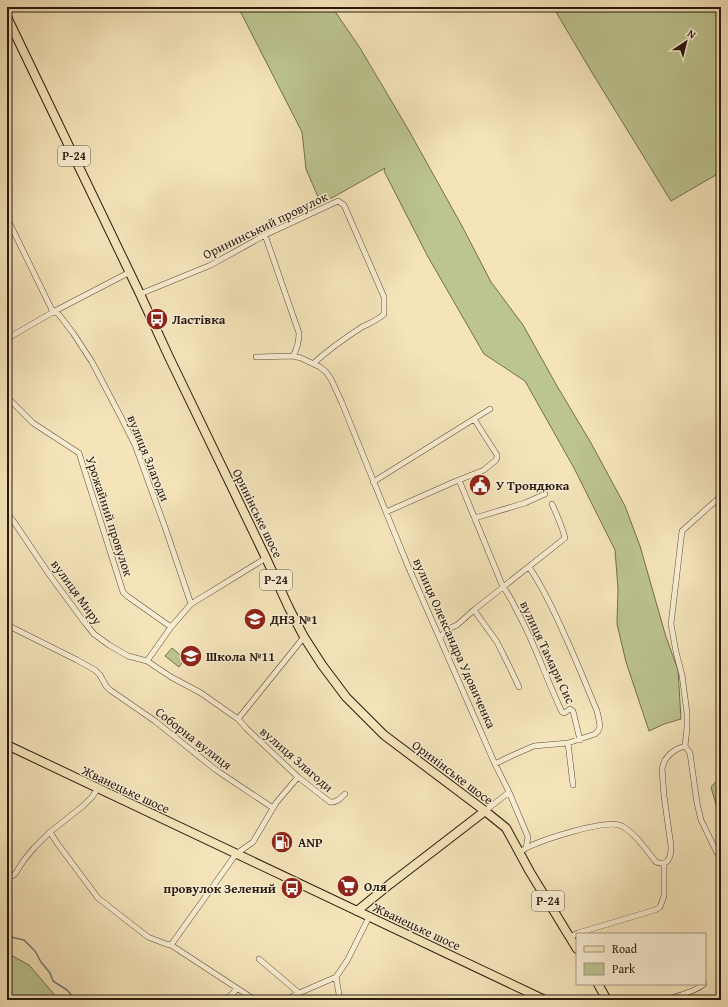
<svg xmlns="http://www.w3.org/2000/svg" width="728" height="1007" viewBox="0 0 728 1007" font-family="'Gentium Book Plus',serif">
<rect width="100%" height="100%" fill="#f5e4ba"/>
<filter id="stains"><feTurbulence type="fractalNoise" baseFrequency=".005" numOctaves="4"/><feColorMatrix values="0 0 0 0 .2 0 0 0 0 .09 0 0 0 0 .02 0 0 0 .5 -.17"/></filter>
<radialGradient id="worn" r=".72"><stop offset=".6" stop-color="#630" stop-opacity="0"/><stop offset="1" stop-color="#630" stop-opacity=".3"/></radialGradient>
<path fill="#bcc490" stroke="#726e4f" d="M238,7H332L360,48L408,129L462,226L491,282L523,325L557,386L591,443L625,506L640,546L666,637L678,670L681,719L664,724L649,731L626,662L617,624L618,589L615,550L574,468L525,381L484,354L427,255L384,171L385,168L321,204L306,169L302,132Z
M553,7H721V172L671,201L591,71Z
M172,648L185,659L179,667L165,656Z
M721,776V822L711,787Z
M7,953L29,965L59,1000H7Z"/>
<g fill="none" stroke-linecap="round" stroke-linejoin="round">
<path stroke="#707b75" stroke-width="1.5" d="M7,938L11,937L24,940L35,951L41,962L50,973L53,981L67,990L76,1000"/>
<g stroke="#5c4c39" stroke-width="6">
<path id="street" d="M7,218L53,312L57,313L60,316L73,333L92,362L122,419L135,445L166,530L191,604
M265,235L299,333C299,341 297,349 293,356
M140,294L211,265L265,235L338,201L344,205L384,297V314C378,320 370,323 362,327C345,338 328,350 314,363
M7,342L10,337L53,312L130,272
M256,357L293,356L301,358L320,367L326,372L331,379L342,403L386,512L408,566L495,764L509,792L528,837L526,848L520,852
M7,397L33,423L79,453L123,592L127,596L171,627
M459,480L503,587C509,594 513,603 517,611C535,643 546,679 562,712L564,713L570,709L573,711L580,740
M373,482L490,409
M721,496L682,531L671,624L676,652L682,675L687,713V728L685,746L690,753L697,803L701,820L721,861
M386,512L454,482L484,470L496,460L497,457V455L474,419
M7,513L14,522L51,577L85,623L94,634L109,645L128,656L147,661L171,677L201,693L238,719L247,729L298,777L330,802C336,803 341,798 345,794
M475,518L525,503L545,494
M474,610L497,642L510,668L519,687
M7,625L77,660L95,670L100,675L106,686L110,690L155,721L216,770L273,808
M440,637L448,629L457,625L474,610L565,538C562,526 557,515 552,504
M147,661L171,627L191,604L266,558
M238,719L304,637
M568,743L573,785
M495,764L511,756L534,746L568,743L595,734L598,731L600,726L599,720L597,711C587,687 577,662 566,638C555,613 544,589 529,567
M485,811L509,792
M50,832L57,843L98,898L148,937L166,944L171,945L255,1000
M526,848C542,840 607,818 622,826C636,834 646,850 656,862C669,867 671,856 671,846L664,796L662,768L665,760L670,754L677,749L685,746
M7,875L12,876L15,874L24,860L34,848L50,832L83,806L92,797L98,788
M570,937L578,933L655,910L660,907L664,896V863
M171,945L236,854L253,842L276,803L298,777
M259,959L299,993
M336,977L340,1000
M226,1000L237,989
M286,1000L299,993L336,977L347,961L369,917
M665,1000C677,996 695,992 704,984"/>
</g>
<g stroke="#29190e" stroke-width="10">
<path id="primary" d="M7,17L140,294L169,357L266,558L289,608L304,637L322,665L346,697L384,735L485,811L506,828L530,872L577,949
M7,745L545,1000
M357,911L390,884L437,848L485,811
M598,984L607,1000"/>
</g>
<use href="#street" stroke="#f8edd2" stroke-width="5"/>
<use href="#primary" stroke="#f5e4ba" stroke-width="8"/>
</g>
<defs>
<g id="bus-disc" transform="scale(1.15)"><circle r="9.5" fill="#8f2418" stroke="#f8edd2"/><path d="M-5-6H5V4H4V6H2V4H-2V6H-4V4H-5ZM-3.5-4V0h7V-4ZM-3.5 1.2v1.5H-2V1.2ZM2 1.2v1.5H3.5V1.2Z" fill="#fff"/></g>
<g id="civic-disc" transform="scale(1.15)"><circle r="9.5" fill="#8f2418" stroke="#f8edd2"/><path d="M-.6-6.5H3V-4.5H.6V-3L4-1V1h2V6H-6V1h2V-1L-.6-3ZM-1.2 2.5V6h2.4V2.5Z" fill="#fff"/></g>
<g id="school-disc" transform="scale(1.15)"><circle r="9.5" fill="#8f2418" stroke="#f8edd2"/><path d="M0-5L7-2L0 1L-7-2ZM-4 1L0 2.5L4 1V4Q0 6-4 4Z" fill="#fff"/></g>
<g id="fuel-disc" transform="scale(1.15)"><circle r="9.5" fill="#8f2418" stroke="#f8edd2"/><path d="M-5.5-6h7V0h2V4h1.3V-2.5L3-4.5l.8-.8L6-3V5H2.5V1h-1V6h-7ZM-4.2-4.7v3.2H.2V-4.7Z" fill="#fff"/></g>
<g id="supermarket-disc" transform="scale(1.15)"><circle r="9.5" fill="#8f2418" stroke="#f8edd2"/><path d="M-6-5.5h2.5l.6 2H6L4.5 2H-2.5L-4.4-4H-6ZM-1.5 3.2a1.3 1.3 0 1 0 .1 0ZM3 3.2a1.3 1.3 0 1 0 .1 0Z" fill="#fff"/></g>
</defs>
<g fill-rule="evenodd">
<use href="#bus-disc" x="157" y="319"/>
<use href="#civic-disc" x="480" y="485"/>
<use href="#school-disc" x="255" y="619"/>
<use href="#school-disc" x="191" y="656"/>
<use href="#fuel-disc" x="282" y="842"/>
<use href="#supermarket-disc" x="348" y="886"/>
<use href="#bus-disc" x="292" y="888"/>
</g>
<g text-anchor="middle" stroke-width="3" stroke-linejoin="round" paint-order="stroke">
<g fill="#f8edd2" stroke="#675949" stroke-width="1">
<rect x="58" y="146" width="32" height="20" rx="3"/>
<rect x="260" y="570" width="32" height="20" rx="3"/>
<rect x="532" y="891" width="32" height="20" rx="3"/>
</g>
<g font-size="12" font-weight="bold" fill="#29190e">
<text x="74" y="160">Р-24</text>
<text x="276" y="584">Р-24</text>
<text x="548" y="905">Р-24</text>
</g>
<g font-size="13" fill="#29190e" stroke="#f8edd2">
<text transform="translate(265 225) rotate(-26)" y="5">Орининський провулок</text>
<text transform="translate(149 458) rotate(68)" y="5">вулиця Злагоди</text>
<text transform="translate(258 513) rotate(64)" y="5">Оринінське шосе</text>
<text transform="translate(110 516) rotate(72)" y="5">Урожайний провулок</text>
<text transform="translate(77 592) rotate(54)" y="5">вулиця Миру</text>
<text transform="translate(455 643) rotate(66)" y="5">вулиця Олександра Удовиченка</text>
<text transform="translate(548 652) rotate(65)" y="5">вулиця Тамари Сис</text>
<text transform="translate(194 738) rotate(38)" y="5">Соборна вулиця</text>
<text transform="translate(297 759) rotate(41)" y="5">вулиця Злагоди</text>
<text transform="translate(453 772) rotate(37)" y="5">Оринінське шосе</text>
<text transform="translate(126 789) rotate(25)" y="5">Жванецьке шосе</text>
<text transform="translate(417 926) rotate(25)" y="5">Жванецьке шосе</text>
</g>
<g font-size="13" font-weight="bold" fill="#29190e" stroke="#f8edd2" text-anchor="start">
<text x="172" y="324">Ластівка</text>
<text x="496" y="490">У Трондюка</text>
<text x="270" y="624">ДНЗ №1</text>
<text x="206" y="661">Школа №11</text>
<text x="298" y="847">ANP</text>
<text x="364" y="891">Оля</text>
<text x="276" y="893" text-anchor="end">провулок Зелений</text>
</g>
</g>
<rect width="728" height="1007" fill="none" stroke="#f5e4ba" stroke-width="24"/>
<rect x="8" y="8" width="712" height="991" fill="none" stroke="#29190e" stroke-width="2"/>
<rect x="12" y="12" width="704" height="983" fill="none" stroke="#29190e"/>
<rect x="576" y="933" width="130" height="52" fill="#f8edd2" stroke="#a59884"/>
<rect x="584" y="946" width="20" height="6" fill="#f5e4ba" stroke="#a59884"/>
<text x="612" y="953" font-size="12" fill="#29190e">Road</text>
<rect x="584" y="963" width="20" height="12" fill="#bcc490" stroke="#a59884"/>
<text x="612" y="973" font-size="12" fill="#29190e">Park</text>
<g transform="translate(686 42) rotate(35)" stroke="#f8edd2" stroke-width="3" paint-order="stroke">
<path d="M0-3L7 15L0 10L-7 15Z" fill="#29190e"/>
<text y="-6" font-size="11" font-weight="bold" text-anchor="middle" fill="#29190e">N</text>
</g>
<rect width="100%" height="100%" filter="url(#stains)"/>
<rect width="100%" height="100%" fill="url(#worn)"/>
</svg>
